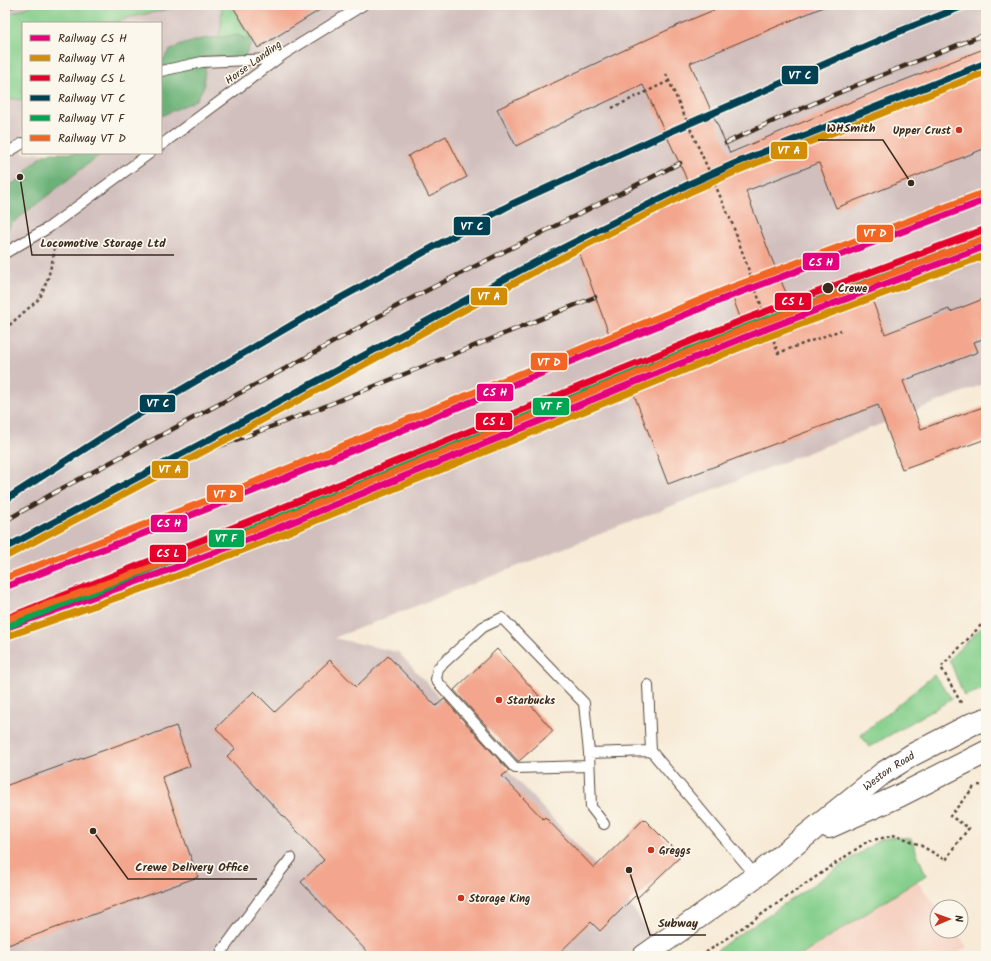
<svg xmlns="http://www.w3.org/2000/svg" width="991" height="961" viewBox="0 0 991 961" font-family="Kalam,sans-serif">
<rect width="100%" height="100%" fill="#fbf7ec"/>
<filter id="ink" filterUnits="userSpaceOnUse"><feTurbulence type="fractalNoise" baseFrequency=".025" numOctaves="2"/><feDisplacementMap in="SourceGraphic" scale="8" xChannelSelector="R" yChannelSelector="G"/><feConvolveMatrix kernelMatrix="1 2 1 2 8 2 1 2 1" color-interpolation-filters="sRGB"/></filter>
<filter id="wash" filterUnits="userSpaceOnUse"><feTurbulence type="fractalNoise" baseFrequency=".012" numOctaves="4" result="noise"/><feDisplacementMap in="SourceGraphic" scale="16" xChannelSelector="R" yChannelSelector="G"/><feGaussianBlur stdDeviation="0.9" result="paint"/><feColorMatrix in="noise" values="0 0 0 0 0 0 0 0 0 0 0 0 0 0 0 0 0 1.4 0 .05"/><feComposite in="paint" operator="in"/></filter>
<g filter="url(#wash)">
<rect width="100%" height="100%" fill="#f7ebd7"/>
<path fill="#f5d2c2" d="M917,881L937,907V931H955L967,947L954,956H800Z"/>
<path fill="#d1bfbd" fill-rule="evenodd" d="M5,5H986V383L334,638L398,652L627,899L664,956H5ZM23,23H161V153H23Z"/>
<path fill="#85cf8c" stroke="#607c55" d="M33,5H180L165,10L126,18L117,23H23V99L22,100L5,98V16Z
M221,5H233L231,6L252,41L231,50L219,36L221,26L222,6Z
M986,623V688L964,696L949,659Z
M934,675L952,699L869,747L861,735Z
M893,837L911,839L926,875L800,956H712L725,944L879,840Z"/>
<path fill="#6cb278" stroke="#546e4b" d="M237,35L252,41L244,58L206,63L204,78V87L196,100L161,116V63L169,51L181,45L202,39Z
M48,153H102L11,224L5,234V188L19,180L31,166L41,157Z"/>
<g id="blocks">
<path fill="#f3a68d" d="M232,5H328L258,48Z
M726,5H828L690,63L730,153L879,90L986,48V148L836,208L819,163L746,191L771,257L800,326L871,297L885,334L949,309L950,312L986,298V338L974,342L978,352L903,381L921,429L986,406V439L902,469L878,405L668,484L633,392L750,345L729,287L609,334L578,249L691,192L684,173L643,85L580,114L516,146L497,109L685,22Z
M446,136L467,177L429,197L408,156Z
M497,649L539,696L530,704L553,731L519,761H518L454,690Z
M388,656L436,706L444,699L509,771L502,776L543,819L545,817L594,868L644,819L681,856L637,898L635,896L600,931L591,922L556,956H371L301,882L324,860L227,756L235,749L216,728L254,691L275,712L330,660L356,687Z
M176,726L190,766L162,777L198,877L5,946V786L146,735L147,736Z"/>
</g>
</g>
<g filter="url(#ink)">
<use href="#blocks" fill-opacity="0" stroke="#57473a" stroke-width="1"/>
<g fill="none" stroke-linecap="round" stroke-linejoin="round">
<g stroke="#57473a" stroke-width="12">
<path id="service" d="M161,71L202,62L270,59L278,56
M161,145L284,54L363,5
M5,154L23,143
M5,253L48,228L150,153
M648,685L651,751L756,876
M589,753L651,751
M589,766L515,768L436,680L438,668L483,627L502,618L584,703L589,753L591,807L604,824
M222,956V951L280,872L291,858"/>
</g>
<g stroke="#57473a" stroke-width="24">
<g id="primary">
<path d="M829,827L899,796L986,752"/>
<path id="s1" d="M644,956L756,876L883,773L912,755L972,724L986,719"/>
</g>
</g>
<path stroke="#57473a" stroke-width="2.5" stroke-dasharray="3 3" stroke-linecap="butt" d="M612,108L669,81
M5,329L40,298L48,278L54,254V247
M961,703L941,667L986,620
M978,785L986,786
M701,956L868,841L896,835L920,845L946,860L954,847L969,828L950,816L974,787"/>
<use href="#service" stroke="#fff" stroke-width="10"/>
<use href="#primary" stroke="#fff" stroke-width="22"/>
<g stroke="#3b2a1e" stroke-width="4.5">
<path id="rail" d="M5,8L14,5
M726,143C811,102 899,68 986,34
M94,501L161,470L228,443L318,409L595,297
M5,521L59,490L305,358L406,301L680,163"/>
</g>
<use href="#rail" stroke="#fbf7ec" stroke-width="3" stroke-dasharray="9" stroke-linecap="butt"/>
<path stroke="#57473a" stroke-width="2.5" stroke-dasharray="3 3" stroke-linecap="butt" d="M666,74L732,223L778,353L841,330"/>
<g stroke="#fbf7ec" stroke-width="10">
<path id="rail-1" d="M5,587L248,493L733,295L986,200
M5,628L158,574L263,534L748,336L986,246"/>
</g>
<g stroke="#fbf7ec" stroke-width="10">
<path id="rail-2" d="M9,555L229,438L549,264L692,191L739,170L986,72
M8,636L161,582L266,541L751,343L986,255"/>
</g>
<g stroke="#fbf7ec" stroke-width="10">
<path id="rail-3" d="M5,619L257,518L743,320L986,229"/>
</g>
<g stroke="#fbf7ec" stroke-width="10">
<path id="rail-4" d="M5,500L131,419L302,319L512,204L665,134L898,32L966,5
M5,548L225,431L545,257L689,184L736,163L986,63"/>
</g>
<g stroke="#fbf7ec" stroke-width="10">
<path id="rail-5" d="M8,626L260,525L746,327L986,238"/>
</g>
<g stroke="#fbf7ec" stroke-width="10">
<path id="rail-6" d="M5,578L245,486L730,288L983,193
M5,620L155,566L260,527L745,329L983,239"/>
</g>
<use href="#rail-1" stroke="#e5007d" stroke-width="7"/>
<use href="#rail-2" stroke="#d18d06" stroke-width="7"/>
<use href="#rail-3" stroke="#e4002b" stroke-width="7"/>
<use href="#rail-4" stroke="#004153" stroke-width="7"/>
<use href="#rail-5" stroke="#00a651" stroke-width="7"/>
<use href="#rail-6" stroke="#f26522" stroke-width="7"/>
</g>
</g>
<g fill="#c8321e" stroke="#fbf7ec" stroke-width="1.5">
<circle cx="959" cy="130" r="4"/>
<circle cx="499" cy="700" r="4"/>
<circle cx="651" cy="850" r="4"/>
<circle cx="461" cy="898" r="4"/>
</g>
<circle fill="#3b2a1e" stroke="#fbf7ec" stroke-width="1.5" cx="828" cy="288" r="6"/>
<g text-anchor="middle" stroke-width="3.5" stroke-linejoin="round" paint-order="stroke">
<g font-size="11" fill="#3b2a1e" stroke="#fbf7ec">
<text transform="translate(253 62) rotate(-36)" y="4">Horse Landing</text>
<text dy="4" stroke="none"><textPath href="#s1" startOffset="307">Weston Road</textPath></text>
</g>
<g font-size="11" font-weight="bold" fill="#3b2a1e" stroke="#fbf7ec" text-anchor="start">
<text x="951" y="134" text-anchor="end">Upper Crust</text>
<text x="507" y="704">Starbucks</text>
<text x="659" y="854">Greggs</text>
<text x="469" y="902">Storage King</text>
</g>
<g font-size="11" font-weight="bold" fill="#3b2a1e" stroke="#fbf7ec" text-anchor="start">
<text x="838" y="292">Crewe</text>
</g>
</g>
<path fill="none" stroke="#3b2a1e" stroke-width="1.5" d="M911 183L883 140H818M20 177L32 255H174M93 831L128 879H257M629 870L650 935H706"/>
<g fill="#3b2a1e" stroke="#fbf7ec" stroke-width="1.5">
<circle cx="911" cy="183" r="4"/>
<circle cx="20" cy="177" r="4"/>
<circle cx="93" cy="831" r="4"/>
<circle cx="629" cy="870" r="4"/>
</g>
<g font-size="12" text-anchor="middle" font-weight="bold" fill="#3b2a1e" stroke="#fbf7ec" stroke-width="3.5" stroke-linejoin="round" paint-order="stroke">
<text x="851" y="132">WHSmith</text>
<text x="103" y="247">Locomotive Storage Ltd</text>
<text x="192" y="871">Crewe Delivery Office</text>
<text x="678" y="927">Subway</text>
</g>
<g stroke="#fbf7ec" stroke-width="1.5">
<rect x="781" y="65" width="38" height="20" rx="4" fill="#004153"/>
<rect x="770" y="141" width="38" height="19" rx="4" fill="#d18d06"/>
<rect x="453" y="216" width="38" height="20" rx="4" fill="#004153"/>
<rect x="856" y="224" width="38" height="19" rx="4" fill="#f26522"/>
<rect x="802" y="252" width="38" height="19" rx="4" fill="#e5007d"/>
<rect x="470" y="287" width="38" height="19" rx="4" fill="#d18d06"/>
<rect x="774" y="292" width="38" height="19" rx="4" fill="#e4002b"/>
<rect x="530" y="352" width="38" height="19" rx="4" fill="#f26522"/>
<rect x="476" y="383" width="38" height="19" rx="4" fill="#e5007d"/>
<rect x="139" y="394" width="37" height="19" rx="4" fill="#004153"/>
<rect x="532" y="397" width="38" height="19" rx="4" fill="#00a651"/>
<rect x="475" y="412" width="38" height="19" rx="4" fill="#e4002b"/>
<rect x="151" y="460" width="38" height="19" rx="4" fill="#d18d06"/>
<rect x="206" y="484" width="38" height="19" rx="4" fill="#f26522"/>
<rect x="150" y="514" width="38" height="19" rx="4" fill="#e5007d"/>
<rect x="208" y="529" width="37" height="19" rx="4" fill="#00a651"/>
<rect x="149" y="544" width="38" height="19" rx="4" fill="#e4002b"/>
</g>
<g font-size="11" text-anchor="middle" font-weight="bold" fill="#fff">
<text x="800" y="79">VT C</text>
<text x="789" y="154">VT A</text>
<text x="472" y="230">VT C</text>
<text x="875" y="237">VT D</text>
<text x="821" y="266">CS H</text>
<text x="489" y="300">VT A</text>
<text x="793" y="305">CS L</text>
<text x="549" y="366">VT D</text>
<text x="495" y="396">CS H</text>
<text x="158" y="407">VT C</text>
<text x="551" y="410">VT F</text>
<text x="494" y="425">CS L</text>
<text x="170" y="473">VT A</text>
<text x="225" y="498">VT D</text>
<text x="169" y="527">CS H</text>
<text x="226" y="542">VT F</text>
<text x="168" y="557">CS L</text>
</g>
<rect width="991" height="961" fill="none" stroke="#fbf7ec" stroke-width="20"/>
<rect x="22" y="22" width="140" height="132" fill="#fbf7ec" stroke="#aea59a"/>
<rect x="30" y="35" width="20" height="6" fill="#e5007d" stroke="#aea59a"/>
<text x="58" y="42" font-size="12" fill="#3b2a1e">Railway CS H</text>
<rect x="30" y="55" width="20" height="6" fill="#d18d06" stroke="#aea59a"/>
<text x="58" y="62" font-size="12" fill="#3b2a1e">Railway VT A</text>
<rect x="30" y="75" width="20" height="6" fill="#e4002b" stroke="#aea59a"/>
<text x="58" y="82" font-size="12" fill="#3b2a1e">Railway CS L</text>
<rect x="30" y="95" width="20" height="6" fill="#004153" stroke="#aea59a"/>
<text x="58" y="102" font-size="12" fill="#3b2a1e">Railway VT C</text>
<rect x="30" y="115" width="20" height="6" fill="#00a651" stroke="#aea59a"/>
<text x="58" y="122" font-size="12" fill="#3b2a1e">Railway VT F</text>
<rect x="30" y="135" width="20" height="6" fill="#f26522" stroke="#aea59a"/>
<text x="58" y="142" font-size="12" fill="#3b2a1e">Railway VT D</text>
<g transform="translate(949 919) rotate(88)"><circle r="19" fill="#fbf7ec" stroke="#aea59a"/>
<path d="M0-3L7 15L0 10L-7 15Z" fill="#c8321e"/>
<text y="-6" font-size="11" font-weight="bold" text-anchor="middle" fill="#3b2a1e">N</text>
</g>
</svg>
